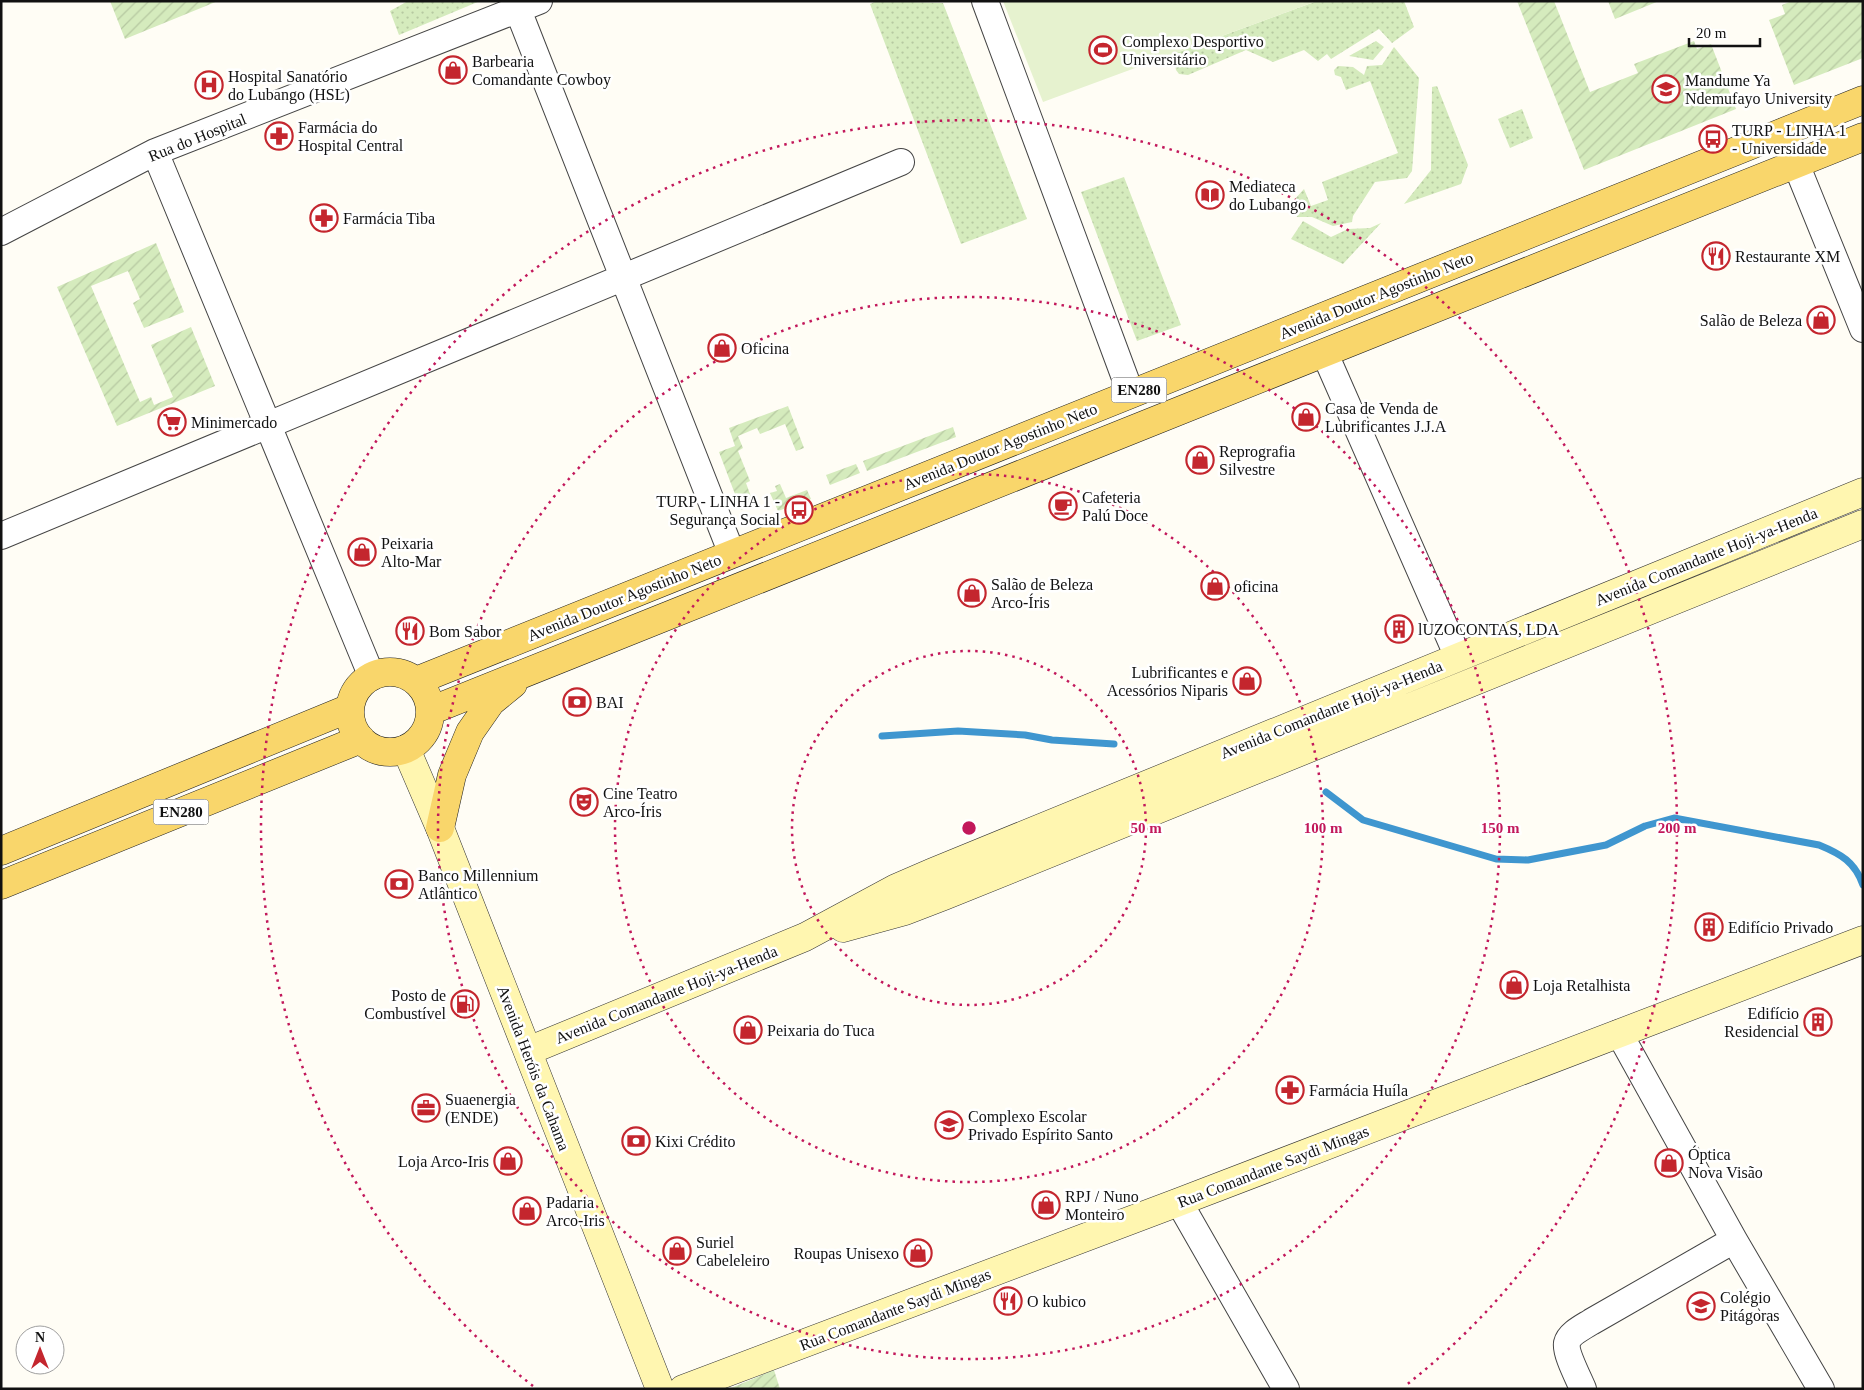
<svg xmlns="http://www.w3.org/2000/svg" width="1864" height="1390" viewBox="0 0 1864 1390" font-family="Georgia,serif">
<defs>
<pattern id="grass-dots" width="8" height="8" patternUnits="userSpaceOnUse" patternTransform="scale(1.25)"><rect width="8" height="8" fill="#d5ebbd"/><path d="M2 2h.1M6 6h.1" fill="none" stroke="#b6c8a1" stroke-width="1.8" stroke-linecap="round"/></pattern>
<pattern id="garden-furrows" width="10" height="10" patternUnits="userSpaceOnUse" patternTransform="scale(1.25)"><rect width="10" height="10" fill="#d5ebbd"/><path d="M-1 1l2-2M0 10L10 0M9 11l2-2" fill="none" stroke="#b6c8a1"/></pattern>
</defs>
<rect width="100%" height="100%" fill="#fffdf5"/>
<path fill="url(#grass-dots)" d="M408,1H480L399,35L390,11Z
M877,1L943,3L1027,219L961,244L870,4Z
M1317,1H1404L1414,27L1392,43L1379,29L1331,59L1327,54L1318,61L1304,50L1273,62L1246,50L1188,75L1179,74L1176,70L1173,54Z
M1376,41L1384,47L1373,60L1349,56Z
M1394,47L1419,78L1412,171L1407,178L1375,182L1353,216L1352,222L1333,226L1312,217H1297L1294,200L1304,189L1311,206L1328,200L1322,182L1398,153L1370,81L1346,90L1341,77L1335,75L1334,70L1338,66L1353,67L1364,75L1367,66L1382,65Z
M1437,86L1468,165L1461,184L1404,204L1431,170L1432,87Z
M1522,109L1533,138L1510,148L1498,119Z
M1124,177L1181,325L1137,341L1081,192Z
M1303,221L1331,237L1348,229L1370,228L1381,223L1343,264L1291,239Z"/>
<path fill="url(#garden-furrows)" d="M110,1H218L125,39Z
M1517,1H1554L1590,92L1638,73L1634,64L1694,41L1697,49L1711,44L1736,109L1584,170Z
M1608,1H1659L1615,19Z
M1792,1H1863V58L1794,85L1769,20L1785,14L1782,5Z
M156,243L184,312L144,328L133,303L140,299L128,271L91,286L140,402L151,397L154,405L173,397L151,345L191,327L215,386L117,426L57,287Z
M788,406L804,448L796,451L785,424L760,434L757,428L738,436L743,448L738,451L750,481L746,483L754,505L741,510L719,452L735,446L729,428Z
M953,427L956,437L867,471L863,461Z
M856,464L860,473L830,485L826,475Z
M780,484L786,498L807,490L811,499L778,511L770,493L777,491L775,486Z
M774,1370L780,1389H729L731,1388Z"/>
<path fill="#e6f2cf" d="M1003,1H1317L1043,102Z"/>
<g fill="none" stroke-linecap="round" stroke-linejoin="round">
<path stroke="#3f96cf" stroke-width="7" d="M882,736L958,731L1025,735L1052,740L1114,744
M1326,792L1363,820L1496,859L1528,860L1606,845L1645,826L1674,818L1819,845C1841,854 1855,862 1863,885"/>
<g stroke="#444" stroke-width="28">
<path id="street" d="M985,1L1131,394
M518,10L732,554
M1783,132L1863,329
M155,152L372,677
M1,232L155,152L539,1
M1325,354L1458,657
M1,536L901,162
M1619,1033L1734,1240L1821,1389
M1179,1202L1286,1389
M1583,1389C1579,1379 1565,1353 1567,1343C1569,1334 1583,1327 1591,1322L1734,1240"/>
</g>
<g stroke="#333" stroke-width="29">
<path id="secondary" d="M406,749L440,828L660,1389
M843,928L905,911L944,896L1863,524
M528,1051L805,937L896,888L933,872L1863,492
M683,1389L1179,1202L1863,940"/>
</g>
<g stroke="#222" stroke-width="29">
<path id="primary" d="M350 712a40 40 0 1 1 80 0a40 40 0 1 1-80 0Z
M416,681L1863,100
M430,711L1863,137
M440,828L452,775L470,732L491,702L513,684
M1,851L350,708
M1,885L361,739"/>
</g>
<use href="#street" stroke="#fff" stroke-width="26"/>
<use href="#secondary" stroke="#fff6b0" stroke-width="28"/>
<use href="#primary" stroke="#f9d66b" stroke-width="28"/>
</g>
<g fill="none" stroke="#c2185b" stroke-width="2.5" stroke-dasharray="2.5 5">
<circle cx="969" cy="828" r="177"/>
<circle cx="969" cy="828" r="354"/>
<circle cx="969" cy="828" r="531"/>
<path d="M533 1386A708 708 0 1 1 1405 1386"/>
</g>
<defs>
<g id="stadium-ring" transform="scale(1.4375)"><circle r="9.5" fill="#fff" stroke="#c4262e" stroke-width="1.5"/><path d="M0-5a6.5 5 0 1 0 0 10a6.5 5 0 1 0 0-10ZM-3.5-1.8h7v3.6h-7Z" fill="#c4262e"/></g>
<g id="shop-ring" transform="scale(1.4375)"><circle r="9.5" fill="#fff" stroke="#c4262e" stroke-width="1.5"/><path d="M-5-2.5h2.3a2.7 3.5 0 0 1 5.4 0H5L5.5 6h-11ZM-1.5-2.5h3a1.5 2.3 0 0 0-3 0Z" fill="#c4262e"/></g>
<g id="hospital-ring" transform="scale(1.4375)"><circle r="9.5" fill="#fff" stroke="#c4262e" stroke-width="1.5"/><path d="M-5-5h3v3.5h4V-5h3V5h-3V1.5h-4V5h-3Z" fill="#c4262e"/></g>
<g id="university-ring" transform="scale(1.4375)"><circle r="9.5" fill="#fff" stroke="#c4262e" stroke-width="1.5"/><path d="M0-5L7-2L0 1L-7-2ZM-4 1L0 2.5L4 1V4Q0 6-4 4Z" fill="#c4262e"/></g>
<g id="pharmacy-ring" transform="scale(1.4375)"><circle r="9.5" fill="#fff" stroke="#c4262e" stroke-width="1.5"/><path d="M-2-6h4v4h4v4h-4v4h-4v-4h-4v-4h4Z" fill="#c4262e"/></g>
<g id="bus-ring" transform="scale(1.4375)"><circle r="9.5" fill="#fff" stroke="#c4262e" stroke-width="1.5"/><path d="M-5-6H5V4H4V6H2V4H-2V6H-4V4H-5ZM-3.5-4V0h7V-4ZM-3.5 1.2v1.5H-2V1.2ZM2 1.2v1.5H3.5V1.2Z" fill="#c4262e"/></g>
<g id="library-ring" transform="scale(1.4375)"><circle r="9.5" fill="#fff" stroke="#c4262e" stroke-width="1.5"/><path d="M-6-4Q-3-5.5-.7-3.5V5Q-3 3-6 4ZM6-4Q3-5.5 .7-3.5V5Q3 3 6 4Z" fill="#c4262e"/></g>
<g id="restaurant-ring" transform="scale(1.4375)"><circle r="9.5" fill="#fff" stroke="#c4262e" stroke-width="1.5"/><path d="M-5-6h1v4h1v-4h1v4h1v-4h1v5L-1.5 .5V6h-2V.5L-5-1ZM5-6V6H3V1.5H1.5Q1.5-4 5-6Z" fill="#c4262e"/></g>
<g id="supermarket-ring" transform="scale(1.4375)"><circle r="9.5" fill="#fff" stroke="#c4262e" stroke-width="1.5"/><path d="M-6-5.5h2.5l.6 2H6L4.5 2H-2.5L-4.4-4H-6ZM-1.5 3.2a1.3 1.3 0 1 0 .1 0ZM3 3.2a1.3 1.3 0 1 0 .1 0Z" fill="#c4262e"/></g>
<g id="cafe-ring" transform="scale(1.4375)"><circle r="9.5" fill="#fff" stroke="#c4262e" stroke-width="1.5"/><path d="M-5.5-4.5H6V0H3Q3 3.5 0 3.5H-2.5Q-5.5 3.5-5.5 0ZM3-3.2v2h1.7v-2ZM-6 4.5H4V6H-6Z" fill="#c4262e"/></g>
<g id="building-ring" transform="scale(1.4375)"><circle r="9.5" fill="#fff" stroke="#c4262e" stroke-width="1.5"/><path d="M-4-6H4V6H1V3H-1V6H-4ZM-2.5-4.3h1.7v1.8h-1.7ZM.8-4.3h1.7v1.8H.8ZM-2.5-1h1.7V.8h-1.7ZM.8-1h1.7V.8H.8Z" fill="#c4262e"/></g>
<g id="bank-ring" transform="scale(1.4375)"><circle r="9.5" fill="#fff" stroke="#c4262e" stroke-width="1.5"/><path d="M-6-4H6V4H-6ZM0-2.3a2.3 2.3 0 1 0 0 4.6a2.3 2.3 0 1 0 0-4.6Z" fill="#c4262e"/></g>
<g id="theatre-ring" transform="scale(1.4375)"><circle r="9.5" fill="#fff" stroke="#c4262e" stroke-width="1.5"/><path d="M-5-5.5Q0-4 5-5.5V0Q5 5 0 6Q-5 5-5 0ZM-3.3-2.5H-1v1.5H-3.3ZM1-2.5H3.3v1.5H1ZM-2.8 1Q0 5.5 2.8 1Z" fill="#c4262e"/></g>
<g id="fuel-ring" transform="scale(1.4375)"><circle r="9.5" fill="#fff" stroke="#c4262e" stroke-width="1.5"/><path d="M-5.5-6h7V0h2V4h1.3V-2.5L3-4.5l.8-.8L6-3V5H2.5V1h-1V6h-7ZM-4.2-4.7v3.2H.2V-4.7Z" fill="#c4262e"/></g>
<g id="office-ring" transform="scale(1.4375)"><circle r="9.5" fill="#fff" stroke="#c4262e" stroke-width="1.5"/><path d="M-6-3h4V-5.5h4V-3h4V5H-6ZM-1-4.5V-3h2v-1.5ZM-6 0V1H6V0Z" fill="#c4262e"/></g>
<g id="school-ring" transform="scale(1.4375)"><circle r="9.5" fill="#fff" stroke="#c4262e" stroke-width="1.5"/><path d="M0-5L7-2L0 1L-7-2ZM-4 1L0 2.5L4 1V4Q0 6-4 4Z" fill="#c4262e"/></g>
</defs>
<g fill-rule="evenodd">
<use href="#stadium-ring" x="1103" y="50"/>
<use href="#shop-ring" x="453" y="70"/>
<use href="#hospital-ring" x="209" y="85"/>
<use href="#university-ring" x="1666" y="89"/>
<use href="#pharmacy-ring" x="279" y="136"/>
<use href="#bus-ring" x="1713" y="139"/>
<use href="#library-ring" x="1210" y="195"/>
<use href="#pharmacy-ring" x="324" y="218"/>
<use href="#restaurant-ring" x="1716" y="256"/>
<use href="#shop-ring" x="1821" y="320"/>
<use href="#shop-ring" x="722" y="348"/>
<use href="#shop-ring" x="1306" y="417"/>
<use href="#supermarket-ring" x="172" y="422"/>
<use href="#shop-ring" x="1200" y="460"/>
<use href="#cafe-ring" x="1063" y="506"/>
<use href="#bus-ring" x="799" y="510"/>
<use href="#shop-ring" x="362" y="552"/>
<use href="#shop-ring" x="1215" y="586"/>
<use href="#shop-ring" x="972" y="593"/>
<use href="#building-ring" x="1399" y="629"/>
<use href="#restaurant-ring" x="410" y="631"/>
<use href="#shop-ring" x="1247" y="681"/>
<use href="#bank-ring" x="577" y="702"/>
<use href="#theatre-ring" x="584" y="802"/>
<use href="#bank-ring" x="399" y="884"/>
<use href="#building-ring" x="1709" y="927"/>
<use href="#shop-ring" x="1514" y="985"/>
<use href="#fuel-ring" x="465" y="1004"/>
<use href="#building-ring" x="1818" y="1022"/>
<use href="#shop-ring" x="748" y="1030"/>
<use href="#pharmacy-ring" x="1290" y="1090"/>
<use href="#office-ring" x="426" y="1108"/>
<use href="#school-ring" x="949" y="1125"/>
<use href="#bank-ring" x="636" y="1141"/>
<use href="#shop-ring" x="508" y="1161"/>
<use href="#shop-ring" x="1669" y="1163"/>
<use href="#shop-ring" x="1046" y="1205"/>
<use href="#shop-ring" x="527" y="1211"/>
<use href="#shop-ring" x="677" y="1251"/>
<use href="#shop-ring" x="918" y="1253"/>
<use href="#restaurant-ring" x="1008" y="1301"/>
<use href="#school-ring" x="1701" y="1306"/>
</g>
<g text-anchor="middle" stroke-width="5" stroke-linejoin="round" paint-order="stroke">
<g fill="#fff" stroke="#585858" stroke-width="1">
<rect x="1111.5" y="377.5" width="55" height="25" rx="4"/>
<rect x="153.5" y="799.5" width="55" height="25" rx="4"/>
</g>
<g font-size="15" font-weight="bold" fill="#111">
<text x="1139" y="395">EN280</text>
<text x="181" y="817">EN280</text>
</g>
<g font-size="16" fill="#111" stroke="#fff" text-anchor="start">
<text x="1122" y="47">Complexo Desportivo<tspan x="1122" dy="18">Universitário</tspan></text>
<text x="472" y="67">Barbearia<tspan x="472" dy="18">Comandante Cowboy</tspan></text>
<text x="228" y="82">Hospital Sanatório<tspan x="228" dy="18">do Lubango (HSL)</tspan></text>
<text x="1685" y="86">Mandume Ya<tspan x="1685" dy="18">Ndemufayo University</tspan></text>
<text x="298" y="133">Farmácia do<tspan x="298" dy="18">Hospital Central</tspan></text>
<text x="1732" y="136">TURP - LINHA 1<tspan x="1732" dy="18">- Universidade</tspan></text>
<text x="1229" y="192">Mediateca<tspan x="1229" dy="18">do Lubango</tspan></text>
<text x="343" y="224">Farmácia Tiba</text>
<text x="1735" y="262">Restaurante XM</text>
<text x="1802" y="326" text-anchor="end">Salão de Beleza</text>
<text x="741" y="354">Oficina</text>
<text x="1325" y="414">Casa de Venda de<tspan x="1325" dy="18">Lubrificantes J.J.A</tspan></text>
<text x="191" y="428">Minimercado</text>
<text x="1219" y="457">Reprografia<tspan x="1219" dy="18">Silvestre</tspan></text>
<text x="1082" y="503">Cafeteria<tspan x="1082" dy="18">Palú Doce</tspan></text>
<text x="780" y="507" text-anchor="end">TURP - LINHA 1 -<tspan x="780" dy="18">Segurança Social</tspan></text>
<text x="381" y="549">Peixaria<tspan x="381" dy="18">Alto-Mar</tspan></text>
<text x="991" y="590">Salão de Beleza<tspan x="991" dy="18">Arco-Íris</tspan></text>
<text x="1234" y="592">oficina</text>
<text x="1418" y="635">lUZOCONTAS, LDA</text>
<text x="429" y="637">Bom Sabor</text>
<text x="1228" y="678" text-anchor="end">Lubrificantes e<tspan x="1228" dy="18">Acessórios Niparis</tspan></text>
<text x="596" y="708">BAI</text>
<text x="603" y="799">Cine Teatro<tspan x="603" dy="18">Arco-Íris</tspan></text>
<text x="418" y="881">Banco Millennium<tspan x="418" dy="18">Atlântico</tspan></text>
<text x="1728" y="933">Edifício Privado</text>
<text x="1533" y="991">Loja Retalhista</text>
<text x="446" y="1001" text-anchor="end">Posto de<tspan x="446" dy="18">Combustível</tspan></text>
<text x="1799" y="1019" text-anchor="end">Edifício<tspan x="1799" dy="18">Residencial</tspan></text>
<text x="767" y="1036">Peixaria do Tuca</text>
<text x="1309" y="1096">Farmácia Huíla</text>
<text x="445" y="1105">Suaenergia<tspan x="445" dy="18">(ENDE)</tspan></text>
<text x="968" y="1122">Complexo Escolar<tspan x="968" dy="18">Privado Espírito Santo</tspan></text>
<text x="655" y="1147">Kixi Crédito</text>
<text x="1688" y="1160">Óptica<tspan x="1688" dy="18">Nova Visão</tspan></text>
<text x="489" y="1167" text-anchor="end">Loja Arco-Iris</text>
<text x="1065" y="1202">RPJ / Nuno<tspan x="1065" dy="18">Monteiro</tspan></text>
<text x="546" y="1208">Padaria<tspan x="546" dy="18">Arco-Iris</tspan></text>
<text x="696" y="1248">Suriel<tspan x="696" dy="18">Cabeleleiro</tspan></text>
<text x="899" y="1259" text-anchor="end">Roupas Unisexo</text>
<text x="1720" y="1303">Colégio<tspan x="1720" dy="18">Pitágoras</tspan></text>
<text x="1027" y="1307">O kubico</text>
</g>
<g font-size="16" fill="#111" stroke="#fff">
<text transform="translate(197 137) rotate(-22)" y="6">Rua do Hospital</text>
<text transform="translate(1376 295) rotate(-22)" y="6">Avenida Doutor Agostinho Neto</text>
<text transform="translate(1000 446) rotate(-22)" y="6">Avenida Doutor Agostinho Neto</text>
<text transform="translate(1706 556) rotate(-22)" y="6">Avenida Comandante Hoji-ya-Henda</text>
<text transform="translate(624 597) rotate(-22)" y="6">Avenida Doutor Agostinho Neto</text>
<text transform="translate(1331 709) rotate(-22)" y="6">Avenida Comandante Hoji-ya-Henda</text>
<text transform="translate(666 994) rotate(-22)" y="6">Avenida Comandante Hoji-ya-Henda</text>
<text transform="translate(534 1068) rotate(69)" y="6">Avenida Heróis da Cahama</text>
<text transform="translate(1273 1166) rotate(-21)" y="6">Rua Comandante Saydi Mingas</text>
<text transform="translate(895 1309) rotate(-21)" y="6">Rua Comandante Saydi Mingas</text>
</g>
</g>
<circle cx="969" cy="828" r="8" fill="#c2185b" stroke="#fff" stroke-width="2.5"/>
<g font-size="15" text-anchor="middle" font-weight="bold" fill="#c2185b" stroke="#fff" stroke-width="5" stroke-linejoin="round" paint-order="stroke">
<text x="1146" y="833">50 m</text>
<text x="1323" y="833">100 m</text>
<text x="1500" y="833">150 m</text>
<text x="1677" y="833">200 m</text>
</g>
<rect width="1864" height="1390" fill="none" stroke="#111111" stroke-width="5"/>
<g transform="translate(40 1350)"><circle r="24" fill="#ffffff" stroke="#a0a0a0"/>
<path d="M0-4L9 19L0 12L-9 19Z" fill="#c4262e"/>
<text y="-8" font-size="14" font-weight="bold" text-anchor="middle" fill="#111111">N</text>
</g>
<path d="M1689 38v8h71v-8" fill="none" stroke="#111111" stroke-width="2.5"/>
<text x="1696" y="38" font-size="15" fill="#111111" stroke="#ffffff" stroke-width="4" paint-order="stroke">20 m</text>
</svg>
